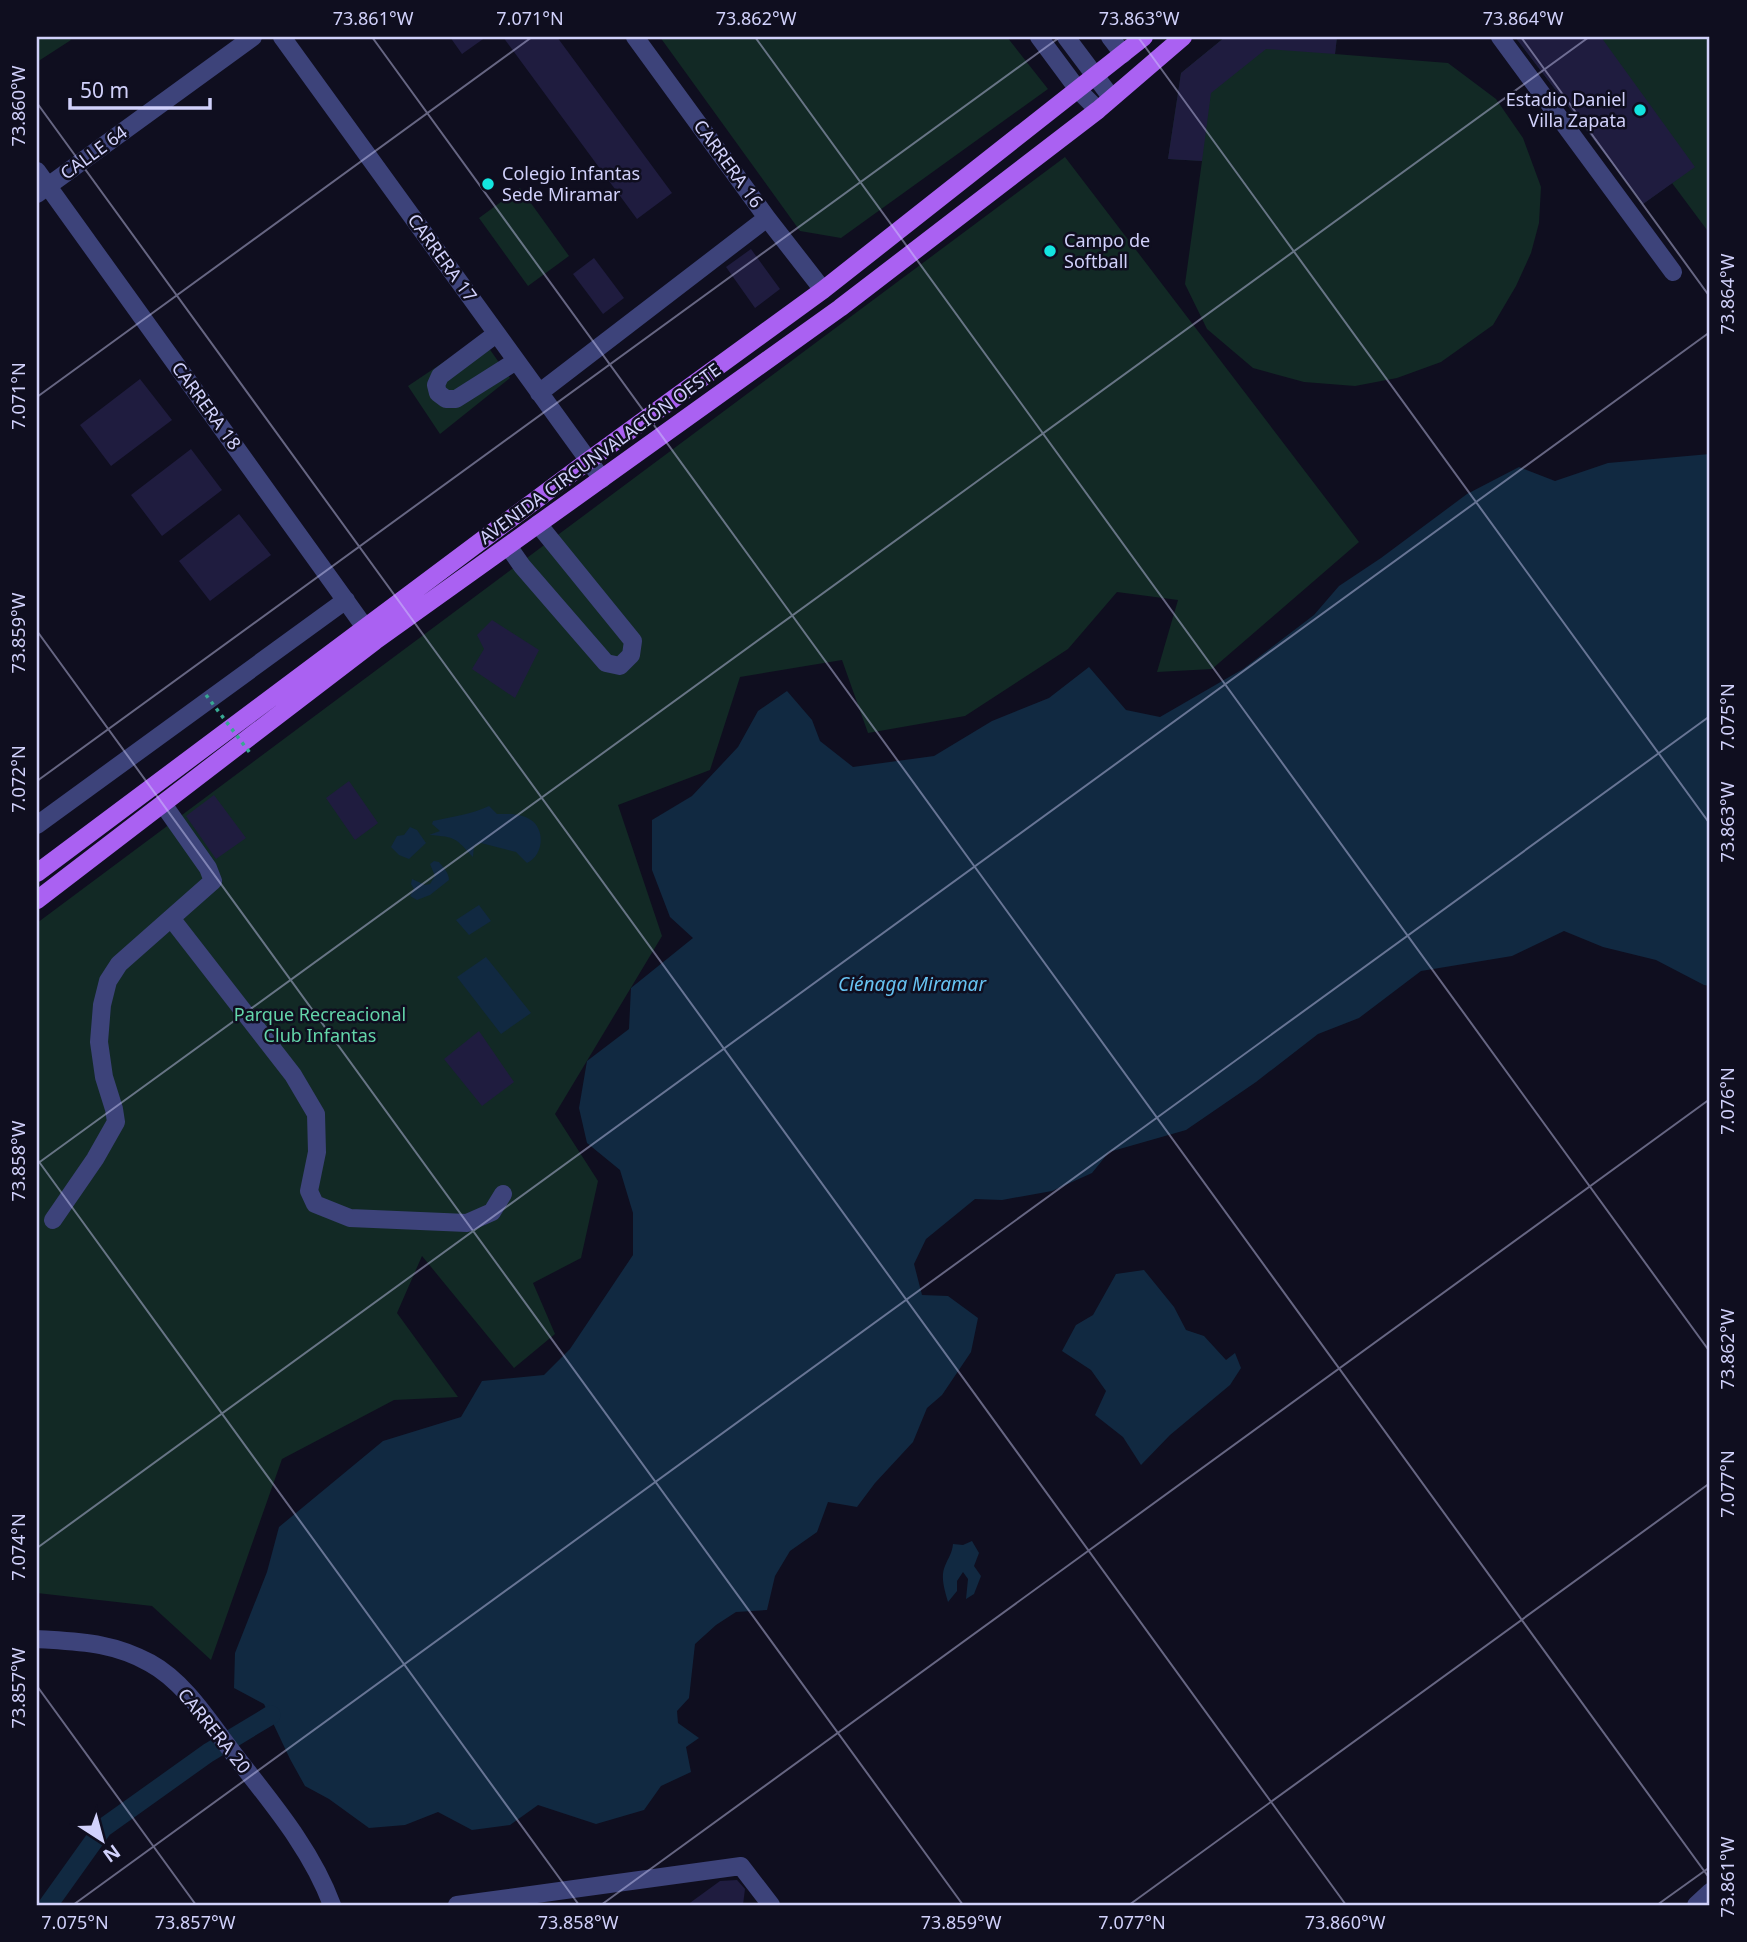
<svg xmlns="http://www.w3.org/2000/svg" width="1747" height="1942" viewBox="0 0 1747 1942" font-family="'Noto Sans',sans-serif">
<rect width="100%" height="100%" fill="#0f0e1f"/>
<path fill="#122925" d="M37,37H68L71,40L37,62Z
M660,37H1007L1048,89L841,238L800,231Z
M1225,37H1337L1335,54L1448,63L1496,99L1523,138L1541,187L1539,223L1531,253L1516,286L1493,325L1441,362L1397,378L1355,386L1304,382L1253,368L1207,329L1185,284L1202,161L1168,159L1181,73Z
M1515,37H1710V234L1672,183L1643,204Z
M1065,157L1359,542L1212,669L1157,672L1178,600L1117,592L1068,649L965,716L868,733L842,660L740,677L710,770L618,805L662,936L555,1114L598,1181L581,1258L533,1283L555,1334L514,1368L422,1256L397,1313L458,1397L394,1400L282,1459L211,1660L152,1606L37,1593V923Z
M520,188L569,256L528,286L479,218Z
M481,337L510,378L440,434L408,386Z"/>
<path fill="#112941" d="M1710,454V986L1704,985L1656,960L1603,947L1564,931L1512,956L1421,971L1359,1018L1318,1034L1256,1082L1186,1130L1109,1152L1092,1173L1052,1191L1002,1200L975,1199L926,1239L914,1264L922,1295L948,1296L978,1318L971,1352L942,1395L927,1408L913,1442L875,1483L857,1507L828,1502L817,1532L790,1551L775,1576L767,1610L736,1612L716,1625L695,1644L689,1698L677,1711L678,1723L699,1738L686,1747L691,1772L661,1786L644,1810L596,1824L538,1805L510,1825L472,1830L438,1812L405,1825L369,1828L329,1799L305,1786L290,1759L264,1704L234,1688L235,1653L267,1572L279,1527L383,1441L461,1417L482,1381L544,1375L570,1349L633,1255V1213L620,1170L587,1143L579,1108L587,1061L629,1029L631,988L693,938L670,917L652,870V820L692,796L738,747L758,711L787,691L812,720L820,741L853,767L934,756L992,721L1049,698L1089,667L1126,710L1160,717L1243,669L1314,615L1339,586L1381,558L1467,494L1519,467L1555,481L1608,463Z
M489,806L497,814C508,814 521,813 531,820C546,830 543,856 527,863L516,852L481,843L474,846L473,857C455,838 457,837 429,835L440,831L432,824L433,821C452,817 472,814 489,806Z
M410,827L417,830L426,843L409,859L399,855L391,847L397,836L404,835Z
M434,861L439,862C443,867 449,873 449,880L430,895L417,900L410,896L414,889L411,884L412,879L425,885L430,884L435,876L430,864Z
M479,905L491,921L469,935L456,920Z
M486,957L531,1013L501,1034L457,977Z
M1144,1270L1174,1307L1186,1330L1204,1336L1226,1360L1235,1353L1241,1368L1230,1385L1170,1435L1141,1465L1123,1437L1095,1415L1106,1391L1091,1370L1062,1351L1076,1325L1093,1315L1116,1274Z
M972,1541L979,1553L974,1566L981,1576L974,1594L966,1599L968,1579L963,1572L957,1581V1591L948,1602C945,1591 940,1577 945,1566C948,1558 952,1554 953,1544L963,1545Z"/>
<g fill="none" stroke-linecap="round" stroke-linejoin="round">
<path stroke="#112941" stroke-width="19" d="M48,1905L103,1828L208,1753L271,1715"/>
</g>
<path fill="#1f1c3f" d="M450,37H486L462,54Z
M503,37H557L672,193L637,219Z
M1225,37H1337L1335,54L1266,49L1211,93L1202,161L1168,159L1181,73Z
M1515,37H1601L1695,167L1643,204Z
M751,249L780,289L755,308L726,267Z
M594,258L624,298L603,314L573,274Z
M140,379L172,420L111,466L80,425Z
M191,449L222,490L162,536L131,495Z
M239,514L271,555L210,601L179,561Z
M492,620L539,650L515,698L472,669L484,649L477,635Z
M349,781L378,823L355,840L326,798Z
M214,795L246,838L216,859L186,816Z
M479,1031L514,1082L482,1106L444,1059Z
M737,1880L745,1889L743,1905H687L720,1881Z"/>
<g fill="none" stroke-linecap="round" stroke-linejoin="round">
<path stroke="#3d437a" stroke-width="18" d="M282,37L602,479
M635,37L767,218L823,290
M1039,37L1079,91L1098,110
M1066,37L1111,97
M1110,37L1123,54
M1500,37L1673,272
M37,171L374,640
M37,194L253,37
M496,334L440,376L436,385L438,393L446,399H456L516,361
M539,393L767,218
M508,546L522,566L606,663L620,666L631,655L633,641L538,524
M37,825L346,600
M171,918L293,1075L316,1114L317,1152L309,1191L315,1204L350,1218L467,1223L492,1212L503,1194
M53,1220L95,1159L116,1122L114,1109L104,1077L99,1042L102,1005L108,981L119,964L213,881L208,868L163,804
M37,1639C80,1642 112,1642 150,1663C185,1682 210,1723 233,1753C270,1801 311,1848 332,1905
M457,1905L741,1866L771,1905
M1696,1905L1710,1892"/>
<path stroke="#aa61f2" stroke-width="18" d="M37,873L588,461L823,290L1144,37
M37,900L375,641L840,308L1098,110L1183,37"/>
<path stroke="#38a893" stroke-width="3.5" stroke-dasharray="3.5 5" stroke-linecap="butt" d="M206,695L250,753"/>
</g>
<path fill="none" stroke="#d1d1fb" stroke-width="2" stroke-opacity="0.45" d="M372,37L1710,1879M755,37L1710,1352M1138,37L1710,824M1521,37L1710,297M37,103L1346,1905M37,397L532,37M37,631L963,1905M37,781L1060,37M37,1159L579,1905M37,1164L1589,37M37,1548L1710,332M37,1686L196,1905M73,1905L1710,716M601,1905L1710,1099M1129,1905L1710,1483M1657,1905L1710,1867"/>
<g fill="#13e5e0" stroke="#0f0e1f" stroke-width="2.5">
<circle cx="1640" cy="110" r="7"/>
<circle cx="488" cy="184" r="7"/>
<circle cx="1050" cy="251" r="7"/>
</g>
<g text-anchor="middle" stroke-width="5" stroke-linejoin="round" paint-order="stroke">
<g font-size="18" fill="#d1d1fb" stroke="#0f0e1f" text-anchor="start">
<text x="1626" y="106" text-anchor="end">Estadio Daniel<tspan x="1626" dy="21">Villa Zapata</tspan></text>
<text x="502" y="180">Colegio Infantas<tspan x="502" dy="21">Sede Miramar</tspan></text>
<text x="1064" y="247">Campo de<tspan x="1064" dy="21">Softball</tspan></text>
</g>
<g font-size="18" fill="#d1d1fb" stroke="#0f0e1f">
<text transform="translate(94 153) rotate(-36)" y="6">CALLE 64</text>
<text transform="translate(728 164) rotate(54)" y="6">CARRERA 16</text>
<text transform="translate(442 258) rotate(54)" y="6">CARRERA 17</text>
<text transform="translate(206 406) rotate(54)" y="6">CARRERA 18</text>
<text transform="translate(600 454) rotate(-36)" y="6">AVENIDA CIRCUNVALACIÓN OESTE</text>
<text transform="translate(214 1731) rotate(51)" y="6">CARRERA 20</text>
</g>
<g font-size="18" fill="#63d5aa" stroke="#0f0e1f">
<text x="320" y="1021">Parque Recreacional<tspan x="320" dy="21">Club Infantas</tspan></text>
</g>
<g font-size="19" font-style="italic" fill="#67c3f2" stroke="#0f0e1f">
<text x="912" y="991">Ciénaga Miramar</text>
</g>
</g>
<rect width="1747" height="1942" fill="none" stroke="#0f0e1f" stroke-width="77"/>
<g transform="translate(102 1840) rotate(144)" stroke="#0f0e1f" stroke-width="5" paint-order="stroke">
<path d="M0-5L12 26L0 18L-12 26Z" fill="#d1d1fb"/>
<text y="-10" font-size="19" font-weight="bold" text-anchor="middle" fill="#d1d1fb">N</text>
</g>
<path d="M70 98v10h140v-10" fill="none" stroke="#d1d1fb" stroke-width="3.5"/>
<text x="80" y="98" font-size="21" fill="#d1d1fb" stroke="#0f0e1f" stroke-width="5" paint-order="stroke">50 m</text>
<rect x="38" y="38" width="1670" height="1866" fill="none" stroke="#d1d1fb" stroke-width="2.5"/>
<g font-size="18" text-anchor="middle" fill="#d1d1fb">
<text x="373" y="25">73.861°W</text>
<text x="530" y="25">7.071°N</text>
<text x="756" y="25">73.862°W</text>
<text x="1139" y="25">73.863°W</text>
<text x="1523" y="25">73.864°W</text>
<text transform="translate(19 106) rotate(-90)" y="6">73.860°W</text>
<text transform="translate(1728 294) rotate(-90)" y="6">73.864°W</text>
<text transform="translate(19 396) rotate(-90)" y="6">7.071°N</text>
<text transform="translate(19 633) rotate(-90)" y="6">73.859°W</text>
<text transform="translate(1728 717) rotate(-90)" y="6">7.075°N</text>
<text transform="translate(19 779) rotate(-90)" y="6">7.072°N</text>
<text transform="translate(1728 822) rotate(-90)" y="6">73.863°W</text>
<text transform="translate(1728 1101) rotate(-90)" y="6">7.076°N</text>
<text transform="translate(19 1161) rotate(-90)" y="6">73.858°W</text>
<text transform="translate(1728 1349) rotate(-90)" y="6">73.862°W</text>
<text transform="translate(1728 1484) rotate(-90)" y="6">7.077°N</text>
<text transform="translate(19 1547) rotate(-90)" y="6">7.074°N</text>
<text transform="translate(19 1688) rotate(-90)" y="6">73.857°W</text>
<text transform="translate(1728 1877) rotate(-90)" y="6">73.861°W</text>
<text x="75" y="1929">7.075°N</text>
<text x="195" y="1929">73.857°W</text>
<text x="578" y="1929">73.858°W</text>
<text x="961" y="1929">73.859°W</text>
<text x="1132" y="1929">7.077°N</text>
<text x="1345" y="1929">73.860°W</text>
</g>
</svg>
